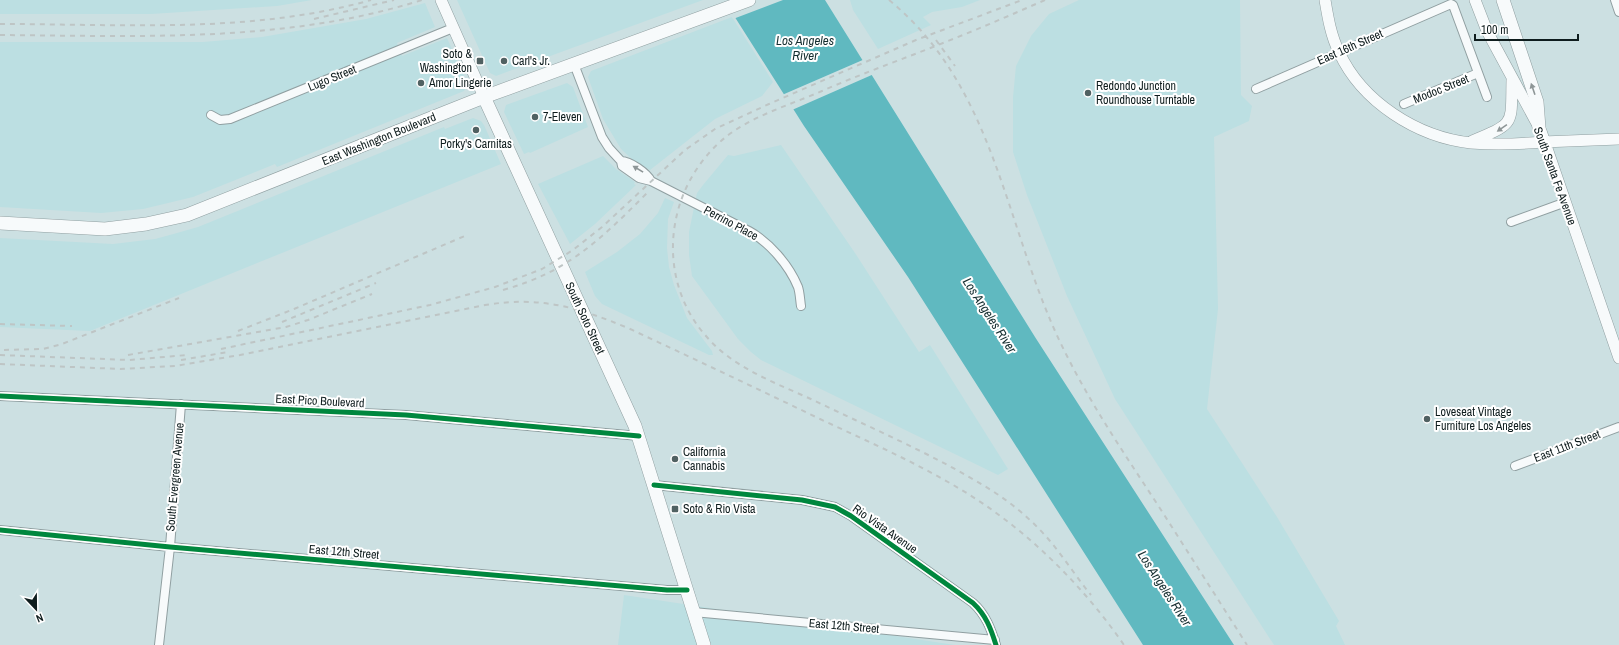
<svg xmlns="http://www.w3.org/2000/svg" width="1619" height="645" viewBox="0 0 1619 645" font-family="'Archivo Narrow',sans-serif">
<rect width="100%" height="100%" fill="#cce0e2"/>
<path fill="#bcdfe2" d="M0,0H312L277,6L151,14H0Z
M457,0H703L496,76L490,73Z
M850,0H980L962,7L932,12L923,17L931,25L878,49L853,10Z
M1079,0H1240L1241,95L1252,106L1249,121L1214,137L1218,309L1207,409L1277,517L1339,621L1336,626L1345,645H1274L1115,399L1067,296L1027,195L1013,152V97L1016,66L1031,36L1049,14Z
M425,3L435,27L397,43L402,56L447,38L468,85L464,91L277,167L275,164L193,197L143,209L101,213L0,207V42H203L262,37L366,19Z
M732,17L773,82L762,96L715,119L650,170L633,160L621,149L603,119L588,77L591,71Z
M567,83L573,87L588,127L530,153L529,152L524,154L504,112L506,105Z
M473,118L481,121L484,125L501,164L90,331L0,327V238L113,244L155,239L177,233L198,227L444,127L445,129Z
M781,145L855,253L919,352L930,345L1008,469L998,475L761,360L751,352L738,339L692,276L689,255V232L697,193L703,185L728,155L734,156Z
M603,156L616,169L635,182L634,184L636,185L595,224L570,244L538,184Z
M665,198L674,202L668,219L667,248L669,267L674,285L687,318L712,351L713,355H709L602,304L595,296L585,272L617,252L640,234L658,213Z
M624,595L955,645H618Z"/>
<path fill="#60b9c0" d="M724,0H825L1035,337L1234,645H1143L908,277L804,126Z"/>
<path fill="#cce0e2" d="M722,0H783L733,19Z
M865,59L874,74L792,110L782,95Z"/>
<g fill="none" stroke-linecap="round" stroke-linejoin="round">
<g stroke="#909fa1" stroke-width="10">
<path id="street" d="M1615,0L1619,12
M574,64L602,137L609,148L621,161L622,166L639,178L651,181L749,231C769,242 789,265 798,287C800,293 800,300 801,306
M1256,89L1451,4L1453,5L1487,97
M1404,104L1478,73
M211,115L220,120L230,119L453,28
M621,161C630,161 647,173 651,181
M1511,222L1566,202
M0,396L406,415L639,436
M1515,466L1619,427
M654,485L802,500L835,507L851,516L973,603C986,615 991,629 996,645
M0,530L170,547L667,590H687
M693,612L995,640
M159,645L170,547L181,404"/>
</g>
<g stroke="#909fa1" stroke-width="12">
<path id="secondary" d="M441,0L484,97
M1325,0C1328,18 1331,36 1339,52C1362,102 1417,137 1471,143C1495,145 1520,144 1543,142C1569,141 1594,140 1619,139
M1475,0L1487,31L1541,131L1619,358
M1472,141C1516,123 1511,125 1512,80"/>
</g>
<g stroke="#909fa1" stroke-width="14">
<path id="primary" d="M1503,0L1537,102L1539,128
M484,97L635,426L704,645
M0,223L105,229L146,224L187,215L484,97L749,0"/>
</g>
<use href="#street" stroke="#f7fafb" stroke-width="8"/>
<use href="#secondary" stroke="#f7fafb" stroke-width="11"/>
<use href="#primary" stroke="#f7fafb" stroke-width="13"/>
<path stroke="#bec5c5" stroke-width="2" stroke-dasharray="5 5" stroke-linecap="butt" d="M889,0C998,89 1005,232 1064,350C1092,407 1128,459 1163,513C1191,557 1219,601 1247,645
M1045,0C1013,14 981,28 948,41C906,58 863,73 822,91C792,104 758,114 731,133C701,155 681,188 675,224C668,264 679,306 706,336C733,368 776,383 813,400C873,429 935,455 991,490C1013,504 1033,521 1050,541C1065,559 1077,578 1091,595
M314,19L394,0
M0,24C123,24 251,34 371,0
M0,35C142,36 285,43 422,0
M936,40L955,66
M503,290C568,272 601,239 647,193
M282,322L376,283
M0,324L72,326
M238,331L294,309L467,235
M221,349L430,305L495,287L529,274L542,269L573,250L602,227L685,150L715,129L769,104L916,40L1022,0
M4,350L43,349L62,344L179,298
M0,355L129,360L187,355
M128,355L286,327L308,320L372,294
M181,360L228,352
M0,364L120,369L175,366L240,355L485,305C541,296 577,307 628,328C692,358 756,388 820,419C867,441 915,462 960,489C1024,527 1082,584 1124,645"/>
<g stroke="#fff" stroke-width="8">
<path id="cycleway" d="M0,396L406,415L639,436
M654,485L802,500L835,507L851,516L973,603C986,615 991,629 996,645
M0,530L170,547L667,590H687"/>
</g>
<use href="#cycleway" stroke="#00873e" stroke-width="5"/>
</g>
<defs><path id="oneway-solid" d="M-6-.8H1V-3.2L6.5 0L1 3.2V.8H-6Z"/></defs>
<g fill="#8e9697">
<use href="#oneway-solid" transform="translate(1533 89) rotate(-109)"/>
<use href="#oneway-solid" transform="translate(1502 128) rotate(145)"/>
<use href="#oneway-solid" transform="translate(638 169) rotate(-149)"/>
</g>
<g fill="#506162" stroke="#fff" stroke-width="1.5">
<rect x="476" y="57" width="8" height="8" rx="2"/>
<circle cx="504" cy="61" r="4"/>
<circle cx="421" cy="83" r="4"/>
<circle cx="1088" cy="93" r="4"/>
<circle cx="535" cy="117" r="4"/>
<circle cx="476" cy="130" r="4"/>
<circle cx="1427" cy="419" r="4"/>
<circle cx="675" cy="459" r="4"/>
<rect x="671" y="505" width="8" height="8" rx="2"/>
</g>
<g text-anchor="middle" stroke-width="4" stroke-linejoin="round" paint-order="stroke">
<g font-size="12" fill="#0e1c1d" stroke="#fff">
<text transform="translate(1350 47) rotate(-24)" y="4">East 16th Street</text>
<text transform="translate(332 78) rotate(-22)" y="4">Lugo Street</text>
<text transform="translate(1441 89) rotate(-22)" y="4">Modoc Street</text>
<text transform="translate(379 139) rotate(-22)" y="4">East Washington Boulevard</text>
<text transform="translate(1555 176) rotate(70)" y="4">South Santa Fe Avenue</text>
<text transform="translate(731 223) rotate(28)" y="4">Perrino Place</text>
<text transform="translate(585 318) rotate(65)" y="4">South Soto Street</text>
<text transform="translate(320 401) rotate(3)" y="4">East Pico Boulevard</text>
<text transform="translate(1567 446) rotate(-21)" y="4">East 11th Street</text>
<text transform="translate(175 477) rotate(-85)" y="4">South Evergreen Avenue</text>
<text transform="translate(885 529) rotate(35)" y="4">Rio Vista Avenue</text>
<text transform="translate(344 552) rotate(5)" y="4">East 12th Street</text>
<text transform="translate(844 626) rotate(5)" y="4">East 12th Street</text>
</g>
<g font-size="12" fill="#0e1c1d" stroke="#fff" text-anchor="start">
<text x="472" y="58" text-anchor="end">Soto &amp;<tspan x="472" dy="14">Washington</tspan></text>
<text x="512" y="65">Carl's Jr.</text>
<text x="429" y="87">Amor Lingerie</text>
<text x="1096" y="90">Redondo Junction<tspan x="1096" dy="14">Roundhouse Turntable</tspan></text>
<text x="543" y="121">7-Eleven</text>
<text x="476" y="148" text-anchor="middle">Porky's Carnitas</text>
<text x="1435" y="416">Loveseat Vintage<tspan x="1435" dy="14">Furniture Los Angeles</tspan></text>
<text x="683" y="456">California<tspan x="683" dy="14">Cannabis</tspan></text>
<text x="683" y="513">Soto &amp; Rio Vista</text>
</g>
<g font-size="13" font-style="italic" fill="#162f31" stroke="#fff">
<text x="805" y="45">Los Angeles<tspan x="805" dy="15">River</tspan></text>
<text transform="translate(990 315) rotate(57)" y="5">Los Angeles River</text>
<text transform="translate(1165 588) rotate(57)" y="5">Los Angeles River</text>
</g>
</g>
<g transform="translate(36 609) rotate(158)" stroke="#ffffff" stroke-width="3" paint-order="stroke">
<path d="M0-3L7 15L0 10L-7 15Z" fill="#0e1c1d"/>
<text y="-6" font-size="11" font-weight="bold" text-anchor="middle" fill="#0e1c1d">N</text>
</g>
<path d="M1475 34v6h103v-6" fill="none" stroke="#0e1c1d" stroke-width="2"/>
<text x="1481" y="34" font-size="12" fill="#0e1c1d" stroke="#ffffff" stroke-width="3" paint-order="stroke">100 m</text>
</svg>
